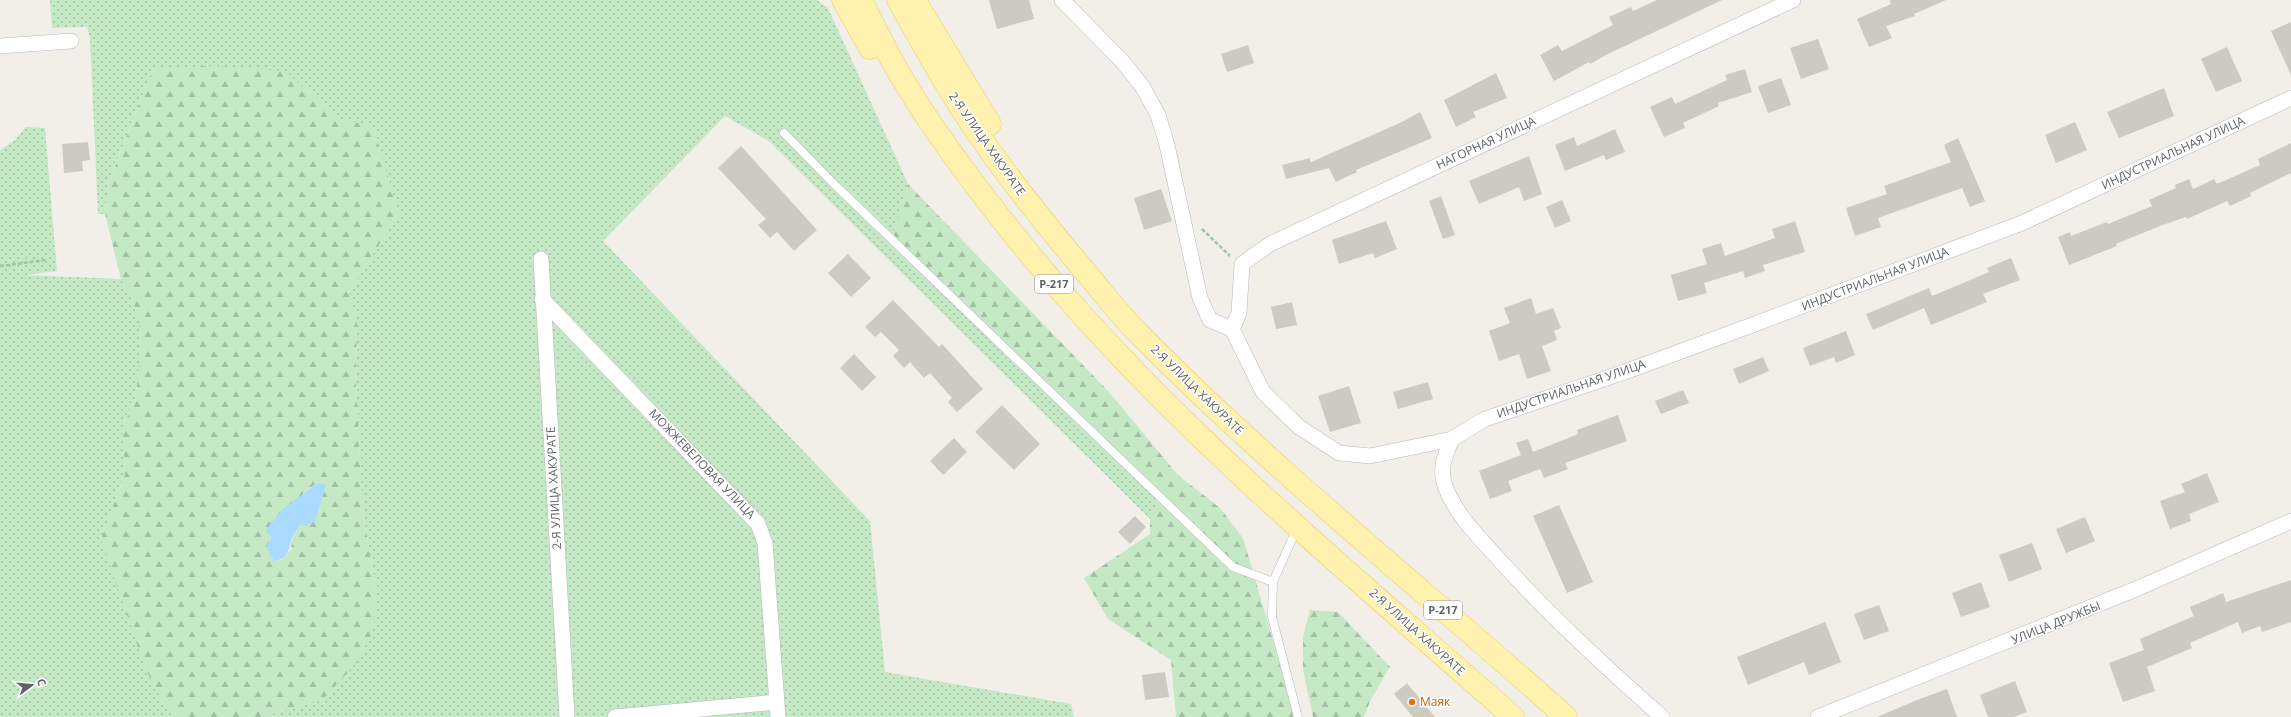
<svg xmlns="http://www.w3.org/2000/svg" width="2291" height="717" viewBox="0 0 2291 717" font-family="'Open Sans',sans-serif">
<defs>
<pattern id="green-dots" width="8" height="8" patternUnits="userSpaceOnUse"><rect width="8" height="8" fill="#c5e8c5"/><path d="M2 2h.1M6 6h.1" fill="none" stroke="#a3c0a4" stroke-width="1.8" stroke-linecap="round"/></pattern>
<pattern id="forest-firs" width="22" height="20" patternUnits="userSpaceOnUse"><rect width="22" height="20" fill="#c5e8c5"/><path d="M5 1l3.5 6h-7zM16 11l3.5 6h-7z" fill="#a3c0a4"/></pattern>
</defs>
<rect width="100%" height="100%" fill="#f1efe8"/>
<path fill="url(#green-dots)" d="M50,0H817L828,8L908,184L893,235L1158,499L1150,519L769,141L725,116L603,241L870,521L885,672L1071,704L1074,717H260L322,700L377,595L363,513L356,385L357,320L349,292L399,214L372,126L341,119L285,71L153,68L108,184L105,214H98L90,38L87,27L52,28Z
M26,127L45,128L57,271L26,275L121,279L133,302L139,319L140,360L135,399L122,428L125,474L101,539L164,705L180,717H0V150L14,141Z"/>
<path fill="url(#forest-firs)" fill-rule="evenodd" d="M215,66L285,71L341,119L373,126L399,214L349,292L357,319L356,385L363,513L377,595L373,631L358,661L322,700L260,717H180L164,705L144,665L101,539L125,474L122,428L135,399L140,360L139,319L133,302L121,279L105,214L108,185L153,68ZM319,482L326,485L320,502L301,524L292,539L291,550L281,560L273,561L267,547C278,524 297,495 319,482Z
M908,184L1109,392L1178,475L1220,508L1243,538L1289,695L1293,717H1176L1171,660L1108,619L1084,578L1150,534V519L1158,499L893,235Z
M1310,610L1338,612L1390,667L1370,701L1364,717H1313L1303,670V637Z"/>
<path fill="#aadaff" d="M319,482L326,485L315,521L306,526L301,524C298,529 294,534 292,538C287,551 291,558 273,561L267,547L272,537L265,531L282,510Z"/>
<path fill="#cccac5" d="M989,0H1029L1034,19L997,29Z
M1657,0H1722L1608,54L1590,64L1589,62L1554,81L1540,55L1558,45L1562,51L1613,25L1609,17L1631,7L1633,11Z
M1890,0H1946L1914,14L1915,16L1886,26L1892,38L1869,47L1857,19L1891,4Z
M2291,22V75L2271,31Z
M1818,39L1829,69L1801,79L1790,48Z
M1248,45L1254,63L1227,72L1221,54Z
M2227,47L2242,81L2216,92L2201,59Z
M1745,69L1752,92L1718,103L1719,106L1683,123L1685,128L1664,137L1650,107L1672,97L1675,104L1727,80L1725,75Z
M1496,73L1507,98L1473,112L1476,117L1456,127L1444,100Z
M1781,78L1791,105L1768,113L1758,86Z
M2164,88L2174,116L2119,138L2107,112Z
M1420,112L1432,138L1356,170L1357,172L1336,182L1329,168L1286,179L1282,165L1310,158L1311,162L1402,122Z
M2075,122L2087,150L2056,163L2045,135Z
M1615,129L1625,152L1606,160L1604,155L1565,171L1555,145L1574,137L1577,146Z
M1958,138L1985,201L1970,207L1962,188L1878,218L1881,227L1855,236L1846,208L1887,194L1884,186L1951,162L1944,145Z
M88,142L90,160L82,161L83,171L64,173L62,144Z
M2291,143V173L2250,193L2251,196L2230,206L2227,201L2187,219L2186,217L2160,226L2116,244L2117,246L2069,265L2058,237L2070,232L2071,236L2107,222L2108,224L2152,206L2149,200L2176,188L2175,185L2189,179L2193,189L2214,179L2217,184L2260,165L2258,159Z
M741,146L817,230L794,251L777,232L770,238L758,225L766,219L718,168Z
M1529,156L1542,194L1524,201L1519,187L1479,204L1469,181Z
M1161,189L1172,221L1144,230L1134,198Z
M1441,196L1455,235L1443,239L1429,201Z
M1562,200L1571,221L1555,228L1546,207Z
M1386,221L1397,249L1375,258L1373,253L1339,264L1332,240Z
M1795,221L1805,252L1763,265L1765,271L1745,278L1743,271L1704,283L1707,293L1678,301L1671,275L1707,264L1702,249L1721,243L1725,256L1775,238L1772,229Z
M848,254L871,278L851,297L828,273Z
M2011,258L2020,280L1983,294L1987,302L1931,325L1924,308L1873,330L1866,314L1929,288L1932,296L1989,272L1987,268Z
M1531,298L1536,314L1553,308L1561,328L1554,331L1557,340L1542,346L1551,371L1527,379L1519,354L1499,361L1489,331L1510,323L1504,308Z
M893,300L939,347L942,344L983,389L957,412L948,402L952,398L930,373L924,378L910,362L904,368L893,356L899,350L881,332L875,337L865,327Z
M1292,302L1297,325L1276,329L1271,307Z
M1846,331L1855,355L1836,363L1834,357L1810,366L1803,348Z
M854,354L876,377L862,391L840,368Z
M1763,357L1769,371L1739,384L1733,369Z
M1428,382L1433,399L1398,409L1393,392Z
M1349,386L1361,423L1330,432L1318,396Z
M1683,390L1689,403L1661,414L1655,401Z
M1002,405L1040,444L1014,470L975,432Z
M1618,415L1627,441L1565,463L1568,469L1544,478L1540,469L1508,481L1512,491L1490,499L1479,471L1521,455L1516,443L1528,439L1533,452L1578,434L1577,430Z
M954,438L967,452L943,475L930,461Z
M2207,473L2219,502L2189,514L2191,521L2170,529L2160,501L2185,492L2181,484Z
M1559,505L1593,582L1567,593L1533,516Z
M1135,516L1146,527L1130,544L1118,532Z
M2085,517L2095,541L2066,553L2056,529Z
M2032,543L2042,569L2009,582L1999,555Z
M2291,580V622L2262,632L2260,626L2242,633L2238,622L2190,643L2192,648L2147,667L2155,691L2123,702L2109,663L2144,650L2140,639L2194,616L2190,607L2223,593L2226,602Z
M1981,582L1990,607L1961,617L1952,593Z
M1879,605L1889,631L1864,640L1854,614Z
M1825,622L1841,662L1809,675L1804,662L1748,685L1737,657Z
M1165,672L1169,697L1145,700L1142,675Z
M2015,681L2027,712L2014,717H1988L1980,695Z
M1407,683L1435,717H1413L1394,694Z
M1947,689L1957,717H1877L1917,700Z"/>
<g fill="none" stroke-linecap="round" stroke-linejoin="round">
<g stroke="#b5b8bc" stroke-width="9">
<path id="lane" d="M784,133L833,183L1233,567L1273,582L1297,528
M1273,582L1272,617L1298,717"/>
</g>
<g stroke="#b5b8bc" stroke-width="16">
<path id="street" d="M1062,0L1122,61L1142,86L1158,115L1167,145L1200,298L1210,320L1232,329L1263,392L1299,427L1339,453L1370,456L1452,439C1445,455 1439,469 1445,486C1455,513 1475,533 1494,554C1546,612 1604,666 1662,717
M0,46L71,41
M541,259L567,717
M542,299L758,524L765,543L778,717
M1232,329L1239,313L1242,264L1270,244L1793,0
M1452,439L1485,419L1622,373L1755,324L2022,223L2291,98
M615,717L777,702
M1818,717L2136,589L2291,521"/>
</g>
<g stroke="#f2c960" stroke-width="23">
<path id="primary" d="M843,0L870,48
M861,0C872,22 883,44 895,66C922,114 955,159 989,203C1138,399 1330,555 1513,717
M898,0C926,50 954,101 988,148C1018,190 1050,230 1083,269C1101,290 1118,313 1138,333C1273,470 1423,589 1566,717
M917,0V4L990,124"/>
</g>
<path stroke="#9cc7a9" stroke-width="2.5" stroke-dasharray="4 2" stroke-linecap="butt" d="M1202,229L1230,256
M0,266L46,260"/>
<use href="#lane" stroke="#fff" stroke-width="8"/>
<use href="#street" stroke="#fff" stroke-width="15"/>
<use href="#primary" stroke="#fff2af" stroke-width="22"/>
</g>
<circle fill="#e8710a" stroke="#fff" stroke-width="1.5" cx="1412" cy="702" r="4"/>
<g text-anchor="middle" stroke-width="3" stroke-linejoin="round" paint-order="stroke">
<g fill="#fff" stroke="#8f9295" stroke-width="1">
<rect x="1035" y="275" width="38" height="18" rx="3"/>
<rect x="1424" y="601" width="38" height="18" rx="3"/>
</g>
<g font-size="11" font-weight="bold" fill="#5f6368">
<text x="1054" y="288">Р-217</text>
<text x="1443" y="614">Р-217</text>
</g>
<g font-size="12" fill="#5f6368" stroke="#fff">
<text transform="translate(1486 143) rotate(-25)" y="4">НАГОРНАЯ УЛИЦА</text>
<text transform="translate(987 144) rotate(55)" y="4">2-Я УЛИЦА ХАКУРАТЕ</text>
<text transform="translate(2173 153) rotate(-25)" y="4">ИНДУСТРИАЛЬНАЯ УЛИЦА</text>
<text transform="translate(1875 279) rotate(-21)" y="4">ИНДУСТРИАЛЬНАЯ УЛИЦА</text>
<text transform="translate(1571 389) rotate(-19)" y="4">ИНДУСТРИАЛЬНАЯ УЛИЦА</text>
<text transform="translate(1197 390) rotate(44)" y="4">2-Я УЛИЦА ХАКУРАТЕ</text>
<text transform="translate(702 464) rotate(46)" y="4">МОЖЖЕВЕЛОВАЯ УЛИЦА</text>
<text transform="translate(554 488) rotate(-93)" y="4">2-Я УЛИЦА ХАКУРАТЕ</text>
<text transform="translate(2056 623) rotate(-22)" y="4">УЛИЦА ДРУЖБЫ</text>
<text transform="translate(1417 632) rotate(42)" y="4">2-Я УЛИЦА ХАКУРАТЕ</text>
</g>
<g font-size="12" fill="#c56008" stroke="#fff" text-anchor="start">
<text x="1420" y="706">Маяк</text>
</g>
</g>
<g transform="translate(32 685) rotate(74)" stroke="#ffffff" stroke-width="3" paint-order="stroke">
<path d="M0-3L7 15L0 10L-7 15Z" fill="#5f6368"/>
<text y="-6" font-size="11" font-weight="bold" text-anchor="middle" fill="#5f6368">С</text>
</g>
</svg>
